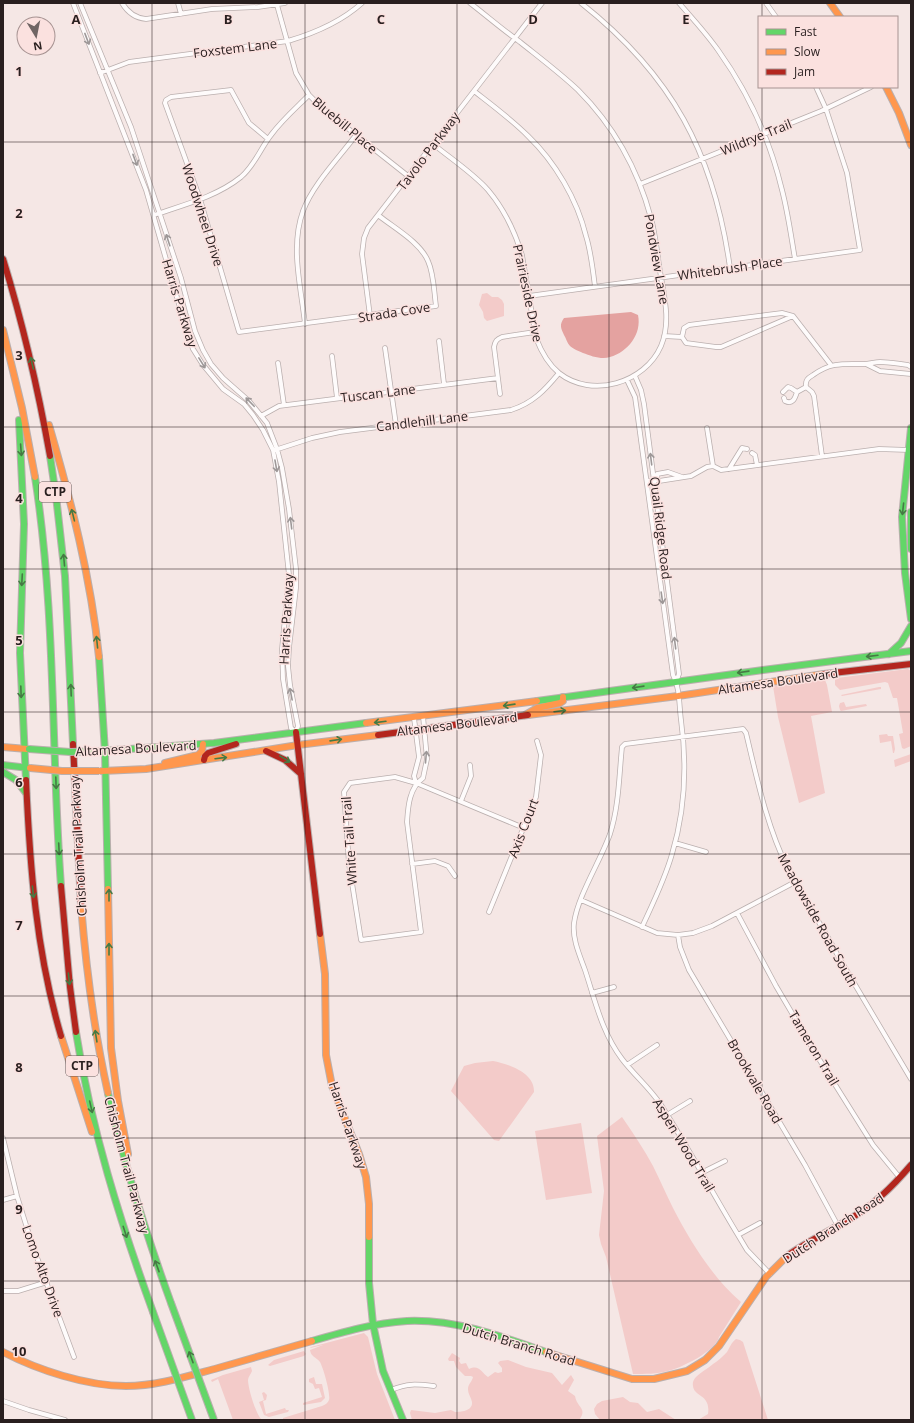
<svg xmlns="http://www.w3.org/2000/svg" width="914" height="1423" viewBox="0 0 914 1423" font-family="'Open Sans',sans-serif">
<rect width="100%" height="100%" fill="#f5e7e5"/>
<path fill="#f3cbc9" d="M487,293L492,297H498L502,300L504,304V316L487,321L484,318L483,312L479,305L482,294Z
M908,669L911,671V746L904,749L902,748L899,734L903,733L897,698H893L888,683L885,682L840,690L835,685V680L837,678Z
M822,680H825L827,685L832,712L811,716L825,793L799,803L778,717L773,686Z
M879,687H881V689L842,696L841,695Z
M844,702L846,707L866,704L867,706L841,711L840,710L839,706L840,703Z
M887,734L888,736H893L895,749L894,753H893L891,741L880,743L879,735Z
M911,754V761L895,767L894,760Z
M493,1061C509,1064 535,1073 534,1092L499,1141L494,1140L451,1091L464,1066L475,1063Z
M622,1117C633,1133 644,1149 653,1166C660,1180 666,1194 673,1208C690,1241 712,1277 741,1302L719,1337C716,1351 681,1368 668,1371C657,1374 645,1374 633,1374L606,1257L601,1244L599,1235L604,1191L597,1136Z
M581,1123L592,1193L546,1200L535,1131Z
M364,1333L368,1337L377,1374L395,1420H283V1418L322,1406C325,1405 328,1403 329,1400C331,1394 323,1367 320,1362C316,1357 311,1357 310,1350L323,1345L310,1348L311,1347Z
M736,1339L740,1340L743,1342L768,1420H600L595,1414L594,1409L597,1404L602,1401L623,1397L630,1402L638,1403L647,1412L659,1409L676,1420H698L708,1414C711,1394 694,1397 693,1386C691,1376 707,1370 713,1364C718,1361 723,1356 727,1352C730,1347 731,1343 736,1339Z
M304,1351L306,1354L304,1356L270,1366L268,1365L274,1360Z
M452,1353L460,1358L459,1361L461,1364L466,1363L469,1369C479,1364 481,1372 488,1377L495,1372L498,1373L502,1372V1368L498,1363L500,1361L508,1360L526,1367L552,1373L562,1385L570,1376L571,1375L574,1380L568,1391L575,1396C577,1408 588,1408 579,1420H412L410,1413L411,1410L435,1413L451,1410L455,1412C461,1412 473,1411 472,1402C471,1397 468,1394 468,1389C468,1384 472,1382 473,1377L471,1376H465L456,1367L454,1361H449L448,1359Z
M251,1367L252,1371C251,1374 248,1377 248,1380C248,1388 256,1415 262,1420H233L218,1379L212,1382L211,1380L223,1375Z
M314,1377L316,1384H322L325,1398L321,1402L303,1405V1403L322,1397L319,1388L315,1389L313,1384L309,1382V1379Z
M264,1392L267,1395L266,1400L263,1401L266,1414L285,1408L286,1410H289L288,1412L269,1417L264,1415L259,1402L264,1400L262,1393Z"/>
<path fill="#e4a2a0" d="M631,312L638,315C642,334 628,352 610,357C602,360 591,356 583,353C579,351 573,349 570,346C567,343 566,338 564,335C561,328 559,325 564,318Z"/>
<g fill="none" stroke-linecap="round" stroke-linejoin="round">
<g stroke="#baafae" stroke-width="5.5">
<path id="street" d="M73,3L146,190L187,332L193,349L203,365L223,389L244,404L253,415L263,430L273,450L279,482L289,575L282,649L283,679L291,728L296,732L298,726L290,685L288,666L289,648L296,588V569L289,509L282,468L277,449L267,423L249,401L223,378L211,364L203,350L195,331L181,278L131,127L80,3
M122,3C128,13 135,18 146,19L212,9L258,7L285,3
M178,3L181,14
M581,3C672,75 714,153 730,268
M679,3C692,18 706,33 718,50C748,92 770,140 782,190C788,213 791,236 795,259
M766,3L776,17
M277,5L296,73L309,95L322,108L408,176
M100,73L129,62L288,41C315,33 341,22 362,3
M474,91C492,105 511,119 528,136C555,162 577,199 586,236C591,252 593,270 595,287
M268,139L249,123L231,90L171,97L166,100L165,103L200,199L239,332L436,306C434,292 434,274 428,261C420,242 394,228 378,215
M433,144C450,158 473,173 488,190C504,209 515,232 522,255L536,338C541,351 548,364 559,373C592,399 645,383 661,346C672,320 663,292 659,265C657,249 655,233 651,218C638,170 613,125 578,90C560,73 540,58 520,42C503,30 487,16 470,3
M640,184L821,111L871,87
M154,215C183,205 216,197 241,177C255,165 260,149 271,135C282,120 296,108 309,95
M529,296L860,250L847,173L826,109L816,87
M370,316L362,254L364,238L368,228L542,3
M793,316L782,313L689,325L684,328L682,337L686,343L716,347H721L793,316L831,365
M305,324C301,287 290,247 303,211C313,184 339,158 356,135
M664,336L682,337
M439,341L444,384
M385,348L396,425
M332,356L337,398
M278,363L284,405
M866,364L880,371L911,374
M635,376L641,390L644,404L676,650L679,674L676,682
M627,380L635,397L637,411L673,675C680,688 679,705 681,720C687,764 685,811 672,854C665,879 653,903 642,927
M783,392L788,387L791,388L797,392L806,387
M500,394L494,347C495,341 497,339 502,337L535,332
M784,398L785,401C793,405 795,398 797,392
M261,416L279,406L498,378
M707,428L713,466
M275,450L312,438L340,432L511,410C533,403 545,390 559,373
M752,453L755,455L757,465
M822,456L814,396L812,392L806,387C805,380 808,378 813,375C831,362 843,364 864,364C869,364 875,362 880,362C889,362 899,364 908,365L911,367
M729,469L742,448L747,449
M657,480V474L668,472L682,477
M647,481L657,480L659,481L691,476L707,467L713,466L721,470L879,449L909,450
M423,716L427,759L423,778C409,788 408,807 407,822L421,932L361,940L349,864L344,792L350,783L395,777L416,783L524,828
M414,718L419,757L414,776L416,783
M461,801L471,776L470,765
M675,843L706,852
M412,864L435,861L448,866L455,876
M581,900L657,933L678,935L693,933L712,926L795,882
M489,912L536,797L541,755L537,741
M737,913L776,986L819,1059L873,1145L900,1178
M678,935L680,947L689,970L805,1165L838,1226
M592,993L614,987
M627,1065L657,1045
M667,1115L690,1101
M3,1138L17,1196L32,1244L74,1357
M701,1173L725,1161
M3,1200L17,1196
M738,1235L760,1223
M770,1274L747,1250L738,1235C712,1192 688,1147 661,1105C650,1088 634,1075 622,1059C602,1033 595,1000 585,970C580,956 572,939 574,923C578,895 600,862 610,834C619,806 619,776 622,747L625,744L743,729L746,733C757,779 767,827 788,869C803,899 823,926 838,956L911,1079
M3,1291H18L47,1282
M391,1390C408,1383 416,1384 434,1386
M3,1401L29,1410L65,1420"/>
</g>
<g stroke="#baafae" stroke-width="8">
<path id="fast" d="M19,420L24,524L20,653L26,780
M911,428L902,517L905,573L911,619
M50,456L56,496L65,576L73,744
M35,477C56,612 51,750 61,886
M911,512V549
M889,654L901,643L911,626
M99,657L105,752L108,889
M537,701L763,670L911,651
M101,751L214,743L366,723
M3,765L29,768
M3,772L16,780L26,793
M76,1032C91,1129 120,1221 153,1312
M108,1093C124,1164 146,1234 171,1303
M369,1237V1283L373,1324L383,1371L403,1420
M312,1341C343,1332 374,1323 407,1321C455,1319 501,1336 546,1352"/>
</g>
<g stroke="#baafae" stroke-width="8">
<path id="slow" d="M830,3L840,17
M886,87L899,113L911,145
M3,330L22,408L35,477
M49,425C71,501 91,578 99,657
M525,715L537,708L560,703L563,701V697
M528,715L678,696L824,674
M366,723L537,701
M3,747L27,749
M165,763L198,755L202,751L203,744
M102,771L146,769L298,745L378,735
M108,889L111,1048L118,1101L128,1154
M81,905C86,968 94,1031 108,1093
M320,934L325,974L326,1055L332,1086L359,1154L366,1177L369,1204V1237
M61,1036L92,1132
M3,1352C38,1370 86,1386 126,1386C157,1386 188,1376 218,1368C249,1359 280,1350 312,1341
M546,1352L632,1379H654L687,1371L705,1360L719,1346L766,1277L787,1256"/>
</g>
<g stroke="#baafae" stroke-width="8">
<path id="jam" d="M3,259C23,324 38,389 50,456
M824,674L911,664
M296,732L320,934
M378,735L528,715
M73,744L81,905
M266,751L285,760L301,774
M204,760L205,756L208,753L236,744
M26,780C30,868 36,951 61,1036
M61,886L70,987L76,1032
M787,1256C806,1242 828,1232 848,1220C874,1205 892,1187 911,1165"/>
</g>
<use href="#street" stroke="#fefbfb" stroke-width="4"/>
<use href="#fast" stroke="#63d668" stroke-width="6"/>
<use href="#slow" stroke="#ff974d" stroke-width="6"/>
<use href="#jam" stroke="#b3261e" stroke-width="6"/>
<g stroke="#baafae" stroke-width="8" stroke-linecap="butt">
<path id="fast-bridge" d="M29,749L70,752L100,751
M171,1303L214,1420
M153,1312L192,1420"/>
</g>
<g stroke="#baafae" stroke-width="8" stroke-linecap="butt">
<path id="slow-bridge" d="M30,768L62,771H99"/>
</g>
<use href="#fast-bridge" stroke="#63d668" stroke-width="6"/>
<use href="#slow-bridge" stroke="#ff974d" stroke-width="6"/>
</g>
<defs><path id="oneway-shaft" d="M-6 0H5M1.5-3L5.5 0L1.5 3" fill="none" stroke-width="1.6" stroke-linecap="round" stroke-linejoin="round"/></defs>
<g stroke="#9e9898">
<use href="#oneway-shaft" transform="translate(87 39) rotate(69)"/>
<use href="#oneway-shaft" transform="translate(135 160) rotate(70)"/>
<use href="#oneway-shaft" transform="translate(168 240) rotate(-108)"/>
<use href="#oneway-shaft" transform="translate(202 363) rotate(58)"/>
<use href="#oneway-shaft" transform="translate(250 402) rotate(-134)"/>
<use href="#oneway-shaft" transform="translate(651 459) rotate(-97)"/>
<use href="#oneway-shaft" transform="translate(276 466) rotate(80)"/>
<use href="#oneway-shaft" transform="translate(291 523) rotate(-97)"/>
<use href="#oneway-shaft" transform="translate(662 598) rotate(82)"/>
<use href="#oneway-shaft" transform="translate(675 643) rotate(-97)"/>
<use href="#oneway-shaft" transform="translate(291 694) rotate(-101)"/>
<use href="#oneway-shaft" transform="translate(426 757) rotate(-85)"/>
</g>
<g stroke="#467a44">
<use href="#oneway-shaft" transform="translate(32 363) rotate(-103)"/>
<use href="#oneway-shaft" transform="translate(21 450) rotate(86)"/>
<use href="#oneway-shaft" transform="translate(903 509) rotate(96)"/>
<use href="#oneway-shaft" transform="translate(73 515) rotate(-104)"/>
<use href="#oneway-shaft" transform="translate(64 560) rotate(-95)"/>
<use href="#oneway-shaft" transform="translate(22 580) rotate(93)"/>
<use href="#oneway-shaft" transform="translate(97 642) rotate(-96)"/>
<use href="#oneway-shaft" transform="translate(872 656) rotate(173)"/>
<use href="#oneway-shaft" transform="translate(743 672) rotate(172)"/>
<use href="#oneway-shaft" transform="translate(638 687) rotate(172)"/>
<use href="#oneway-shaft" transform="translate(71 690) rotate(-92)"/>
<use href="#oneway-shaft" transform="translate(21 692) rotate(88)"/>
<use href="#oneway-shaft" transform="translate(509 705) rotate(172)"/>
<use href="#oneway-shaft" transform="translate(560 711) rotate(-7)"/>
<use href="#oneway-shaft" transform="translate(380 722) rotate(173)"/>
<use href="#oneway-shaft" transform="translate(336 740) rotate(-8)"/>
<use href="#oneway-shaft" transform="translate(221 758) rotate(-7)"/>
<use href="#oneway-shaft" transform="translate(285 759) rotate(31)"/>
<use href="#oneway-shaft" transform="translate(56 783) rotate(88)"/>
<use href="#oneway-shaft" transform="translate(59 849) rotate(87)"/>
<use href="#oneway-shaft" transform="translate(33 892) rotate(84)"/>
<use href="#oneway-shaft" transform="translate(109 895) rotate(-90)"/>
<use href="#oneway-shaft" transform="translate(109 949) rotate(-90)"/>
<use href="#oneway-shaft" transform="translate(69 979) rotate(84)"/>
<use href="#oneway-shaft" transform="translate(96 1036) rotate(-99)"/>
<use href="#oneway-shaft" transform="translate(91 1107) rotate(77)"/>
<use href="#oneway-shaft" transform="translate(125 1232) rotate(72)"/>
<use href="#oneway-shaft" transform="translate(157 1266) rotate(-110)"/>
<use href="#oneway-shaft" transform="translate(191 1357) rotate(-110)"/>
</g>
<path fill="none" stroke="#291f1f" stroke-width="1" stroke-opacity="0.55" d="M152,3V1420M305,3V1420M457,3V1420M609,3V1420M762,3V17M762,87V1420M3,142H911M3,285H911M3,427H911M3,569H911M3,712H911M3,854H911M3,996H911M3,1138H911M3,1281H911"/>
<g text-anchor="middle" stroke-width="3" stroke-linejoin="round" paint-order="stroke">
<g fill="#fbe1df" stroke="#685959" stroke-width="1">
<rect x="39" y="482" width="32" height="20" rx="3"/>
<rect x="66" y="1056" width="32" height="20" rx="3"/>
</g>
<g font-size="12" font-weight="bold" fill="#291f1f">
<text x="55" y="496">CTP</text>
<text x="82" y="1070">CTP</text>
</g>
<g font-size="13" fill="#291f1f" stroke="#fbe1df">
<text transform="translate(235 48) rotate(-7)" y="5">Foxstem Lane</text>
<text transform="translate(345 125) rotate(40)" y="5">Bluebill Place</text>
<text transform="translate(756 137) rotate(-22)" y="5">Wildrye Trail</text>
<text transform="translate(428 151) rotate(-53)" y="5">Tavolo Parkway</text>
<text transform="translate(203 215) rotate(72)" y="5">Woodwheel Drive</text>
<text transform="translate(657 259) rotate(80)" y="5">Pondview Lane</text>
<text transform="translate(730 268) rotate(-8)" y="5">Whitebrush Place</text>
<text transform="translate(528 293) rotate(78)" y="5">Prairieside Drive</text>
<text transform="translate(180 303) rotate(73)" y="5">Harris Parkway</text>
<text transform="translate(394 312) rotate(-9)" y="5">Strada Cove</text>
<text transform="translate(378 393) rotate(-7)" y="5">Tuscan Lane</text>
<text transform="translate(422 421) rotate(-7)" y="5">Candlehill Lane</text>
<text transform="translate(661 528) rotate(83)" y="5">Quail Ridge Road</text>
<text transform="translate(286 619) rotate(-87)" y="5">Harris Parkway</text>
<text transform="translate(778 681) rotate(-8)" y="5">Altamesa Boulevard</text>
<text transform="translate(457 724) rotate(-7)" y="5">Altamesa Boulevard</text>
<text transform="translate(136 748) rotate(-3)" y="5">Altamesa Boulevard</text>
<text transform="translate(523 828) rotate(-69)" y="5">Axis Court</text>
<text transform="translate(349 841) rotate(-94)" y="5">White Tail Trail</text>
<text transform="translate(78 846) rotate(-93)" y="5">Chisholm Trail Parkway</text>
<text transform="translate(818 920) rotate(61)" y="5">Meadowside Road South</text>
<text transform="translate(814 1048) rotate(59)" y="5">Tameron Trail</text>
<text transform="translate(755 1081) rotate(60)" y="5">Brookvale Road</text>
<text transform="translate(348 1125) rotate(71)" y="5">Harris Parkway</text>
<text transform="translate(684 1145) rotate(59)" y="5">Aspen Wood Trail</text>
<text transform="translate(127 1165) rotate(75)" y="5">Chisholm Trail Parkway</text>
<text transform="translate(833 1228) rotate(-33)" y="5">Dutch Branch Road</text>
<text transform="translate(43 1271) rotate(70)" y="5">Lomo Alto Drive</text>
<text transform="translate(519 1344) rotate(17)" y="5">Dutch Branch Road</text>
</g>
</g>
<g font-size="13" text-anchor="middle" font-weight="bold" fill="#291f1f" stroke="#fbe1df" stroke-width="3" stroke-linejoin="round" paint-order="stroke">
<text x="76" y="24">A</text>
<text x="228" y="24">B</text>
<text x="381" y="24">C</text>
<text x="533" y="24">D</text>
<text x="686" y="24">E</text>
<text x="19" y="76">1</text>
<text x="19" y="218">2</text>
<text x="19" y="360">3</text>
<text x="19" y="503">4</text>
<text x="19" y="645">5</text>
<text x="19" y="787">6</text>
<text x="19" y="930">7</text>
<text x="19" y="1072">8</text>
<text x="19" y="1214">9</text>
<text x="19" y="1356">10</text>
</g>
<rect width="914" height="1423" fill="none" stroke="#291f1f" stroke-width="8"/>
<rect x="758" y="16" width="140" height="72" fill="#fbe1df" stroke="#a79392"/>
<rect x="766" y="29" width="20" height="6" fill="#63d668" stroke="#a79392"/>
<text x="794" y="36" font-size="12" fill="#291f1f">Fast</text>
<rect x="766" y="49" width="20" height="6" fill="#ff974d" stroke="#a79392"/>
<text x="794" y="56" font-size="12" fill="#291f1f">Slow</text>
<rect x="766" y="69" width="20" height="6" fill="#b3261e" stroke="#a79392"/>
<text x="794" y="76" font-size="12" fill="#291f1f">Jam</text>
<g transform="translate(36 36) rotate(170)"><circle r="19" fill="#fbe1df" stroke="#a79392"/>
<path d="M0-3L7 15L0 10L-7 15Z" fill="#706564"/>
<text y="-6" font-size="11" font-weight="bold" text-anchor="middle" fill="#291f1f">N</text>
</g>
</svg>
